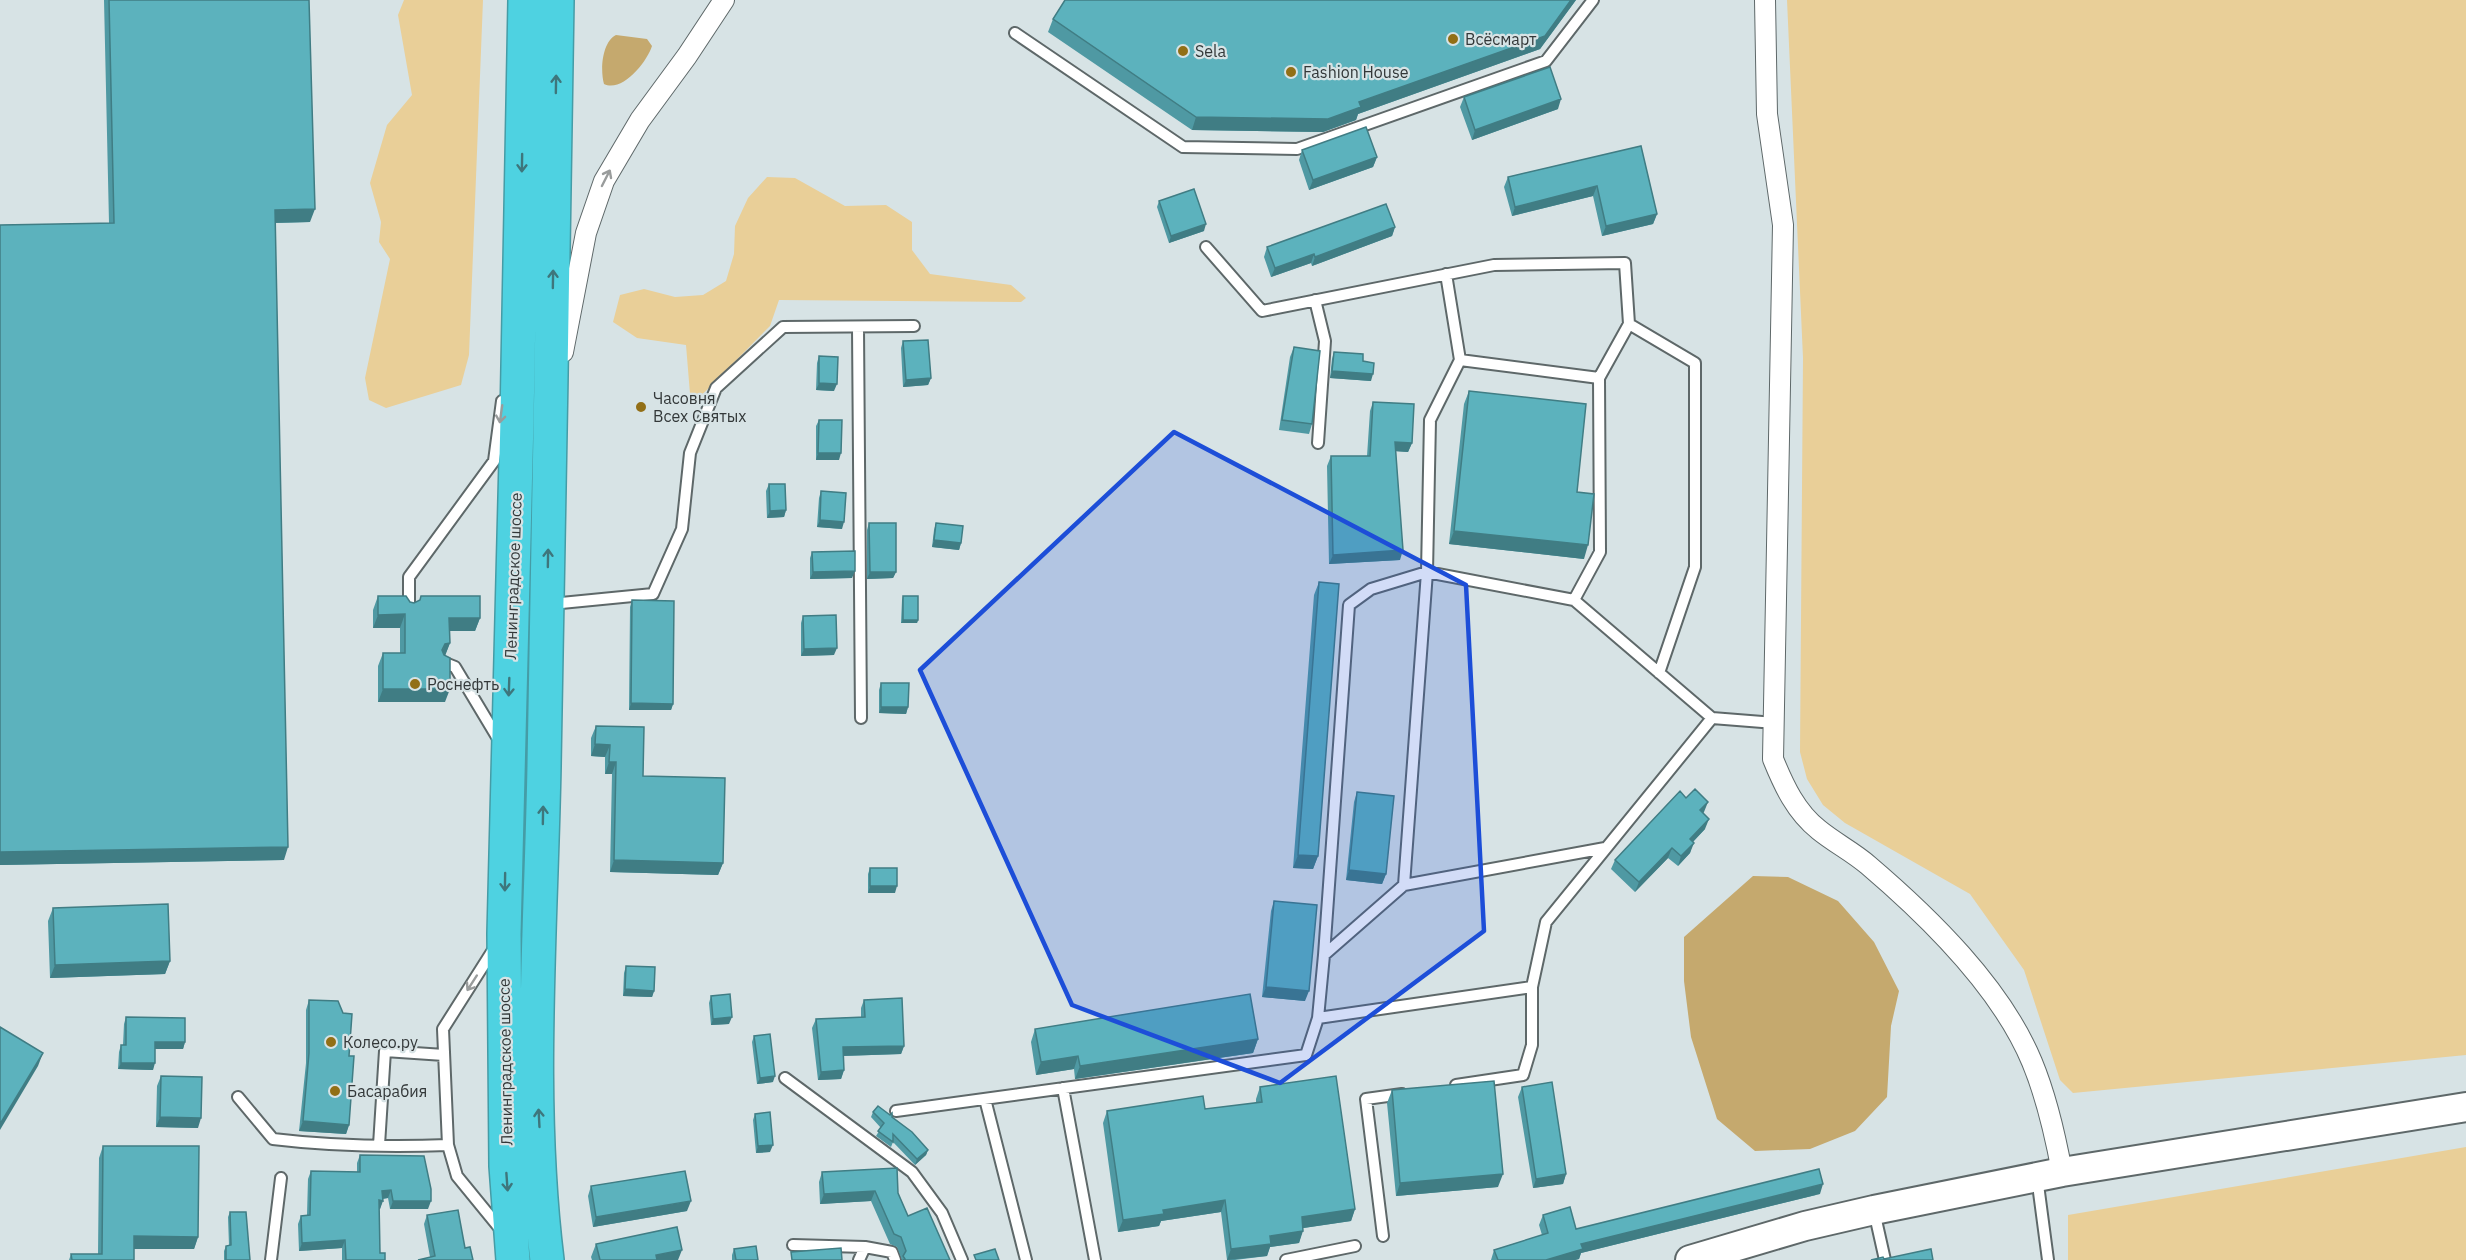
<svg xmlns="http://www.w3.org/2000/svg" width="2466" height="1260" viewBox="0 0 2466 1260" font-family="'IBM Plex Sans',sans-serif">
<rect width="100%" height="100%" fill="#d7e3e5"/>
<path fill="#e9cf98" d="M404,0H483L469,355L461,385L386,408L369,400L365,378L390,259L379,242L381,222L370,183L387,125L412,95L398,15Z
M1787,0H2466V1055L2073,1093L2060,1080L2024,970L1970,894L1845,823L1823,805L1807,779L1800,752L1803,358Z
M767,177L795,178L845,206L886,205L912,222V250L930,274L1011,285L1026,298L1021,302L779,300L770,326L691,406L686,345L637,338L613,322L620,295L644,289L675,297L703,295L726,281L734,254L735,226L748,198Z
M2466,1147V1260H2068V1215Z"/>
<path fill="#c5a96e" d="M616,35L647,39L652,46C647,62 622,93 604,84C600,70 602,42 616,35Z
M1753,876L1788,877L1838,901L1874,942L1899,991L1891,1026L1887,1097L1855,1131L1810,1149L1755,1151L1717,1119L1691,1037L1684,981V937Z"/>
<g fill="none" stroke-linecap="round" stroke-linejoin="round">
<g stroke="#5e6869" stroke-width="14">
<path id="lane" d="M1015,33L1183,147L1297,149L1546,61L1593,0
M1206,247L1262,311L1494,265L1625,263L1629,324L1695,363V567L1659,673
M1315,300L1325,341L1318,443
M858,328L861,718
M1460,360L1599,378L1600,552L1574,600
M1599,378L1629,324
M551,604L653,594L682,529L690,453L716,388L783,327L914,326
M409,609V577L494,461L502,401
M445,663L455,667L500,742
M1404,885L1427,572L1430,420L1460,360L1446,274
M495,947L443,1029L448,1145L457,1176L502,1231
M1324,955L1404,885L1605,848
M1318,1018L1532,987
M785,1078L912,1172L942,1213L962,1260
M1456,1085L1523,1075L1532,1045V987L1546,922L1712,718L1775,723
M1063,1088L1095,1260
M238,1097L273,1139C330,1146 390,1147 448,1145
M985,1099L1026,1260
M896,1111L1306,1055L1318,1018L1324,955L1349,605L1371,589L1427,572L1574,600L1712,718
M379,1145L385,1051L444,1055
M2037,1177L2048,1260
M1874,1211L1885,1260
M1383,1236L1366,1099L1402,1094
M793,1245L865,1247L892,1252L895,1260
M271,1260L281,1178
M859,1260L865,1247
M1286,1260L1355,1246"/>
</g>
<g stroke="#5e6869" stroke-width="22">
<path id="street" d="M1765,0L1767,114L1783,225L1773,759C1784,786 1796,812 1819,830C1835,843 1853,852 1868,865C1929,917 2001,987 2032,1062C2047,1098 2055,1134 2062,1172
M563,352L586,233L604,181L640,120L687,56L724,0"/>
</g>
<g stroke="#5e6869" stroke-width="32">
<path id="secondary" d="M1690,1260L1805,1226L1874,1210L2062,1172L2466,1107"/>
</g>
<g stroke="#459ca6" stroke-width="36">
<path id="highway" d="M513,1260L506,1166L504,934L517,419L525,0
M547,1260C527,1099 541,929 544,766C549,511 553,255 557,0"/>
</g>
<use href="#lane" stroke="#fff" stroke-width="10"/>
<use href="#street" stroke="#fff" stroke-width="20"/>
<use href="#secondary" stroke="#fff" stroke-width="28"/>
<use href="#highway" stroke="#4ed2e1" stroke-width="33"/>
</g>
<path fill="#4f99a3" d="M104,0H309L310,222L275,223L284,860L0,865V225L109,223Z
M1065,0H1576L1540,49L1358,114L1356,120L1323,132L1192,130L1048,32L1053,19Z
M1464,97L1558,109L1472,140L1460,107Z
M1641,146L1657,214L1653,224L1602,236L1593,196L1512,216L1504,187L1508,177Z
M1302,150L1377,157L1373,167L1309,190L1299,160Z
M1159,201L1204,231L1169,243L1157,207Z
M1395,227L1392,236L1312,266L1311,263L1271,277L1264,257L1267,247Z
M903,341L931,378L928,385L903,387L901,348Z
M1294,347L1312,424L1309,434L1279,430L1290,357Z
M1334,352L1363,361L1371,381L1330,378L1332,359Z
M819,356L834,391L816,390L817,363Z
M1469,391L1577,492L1584,559L1449,544L1464,404Z
M1373,402L1412,443L1408,452L1396,451L1400,560L1329,564L1327,466L1331,456H1367L1370,411Z
M819,420L839,460H816V426Z
M769,484L786,510L784,517L767,518L766,491Z
M821,491L842,529L817,527L819,498Z
M869,523L896,572L893,578L867,579V530Z
M936,523L961,543L959,550L932,547L934,530Z
M812,552L852,578L810,579V558Z
M1319,582L1318,856L1313,869L1293,868L1314,595Z
M378,596L410,602L480,618L475,631H449L450,643L445,655V702H378V666L383,653H400V628H373V610Z
M903,596L918,620L917,623H901L902,600Z
M632,600L673,704L671,710H629L630,607Z
M803,616L834,655L801,656V623Z
M881,683L908,707L906,714L879,713V690Z
M596,726L723,863L718,875L610,872L612,774H605V757L591,756V738Z
M1357,792L1386,874L1382,884L1346,880L1354,802Z
M1686,798L1704,812L1703,813L1705,829L1693,842L1690,853L1678,866L1668,858L1635,892L1611,869L1615,860Z
M870,868L895,893H868V874Z
M1274,901L1305,1001L1262,997L1271,911Z
M53,908L170,961L165,974L50,978L48,921Z
M626,966L654,991L652,997L623,996L624,973Z
M711,996L729,1024L711,1025L709,1003Z
M309,1000L349,1056V1125L346,1134L299,1131L306,1063V1010Z
M864,1000L904,1046L901,1054L843,1056L844,1070L841,1079L818,1080L812,1028L816,1019L861,1017V1008Z
M126,1017L185,1042L183,1049H155L153,1070L118,1069L119,1052L121,1045H123L124,1024Z
M1035,1029L1258,1039L1253,1053L1075,1079L1074,1069L1036,1075L1031,1042Z
M754,1036L773,1082L757,1084L752,1042Z
M161,1076L198,1128L156,1127L157,1086Z
M1260,1087L1355,1209L1351,1221L1303,1228L1299,1243L1270,1247L1267,1256L1235,1260H1227L1221,1212L1161,1221L1159,1226L1118,1232L1103,1123L1107,1111L1205,1109L1256,1103V1099Z
M1522,1087L1566,1174L1563,1184L1533,1188L1518,1097Z
M1392,1090L1498,1187L1396,1196L1387,1103Z
M873,1112L892,1117L928,1150L926,1155L915,1165L893,1142L891,1147L876,1136L881,1128L871,1117Z
M755,1114L770,1152L756,1153L753,1120Z
M103,1146L198,1237L194,1249H134V1260H69L71,1254H98L99,1158Z
M360,1155L428,1209H390L388,1198L383,1199L380,1209H379L380,1253L385,1260H342V1248L299,1251L298,1224L301,1216L307,1215L308,1179L311,1171L357,1172V1163Z
M822,1172L898,1193L908,1216L950,1260H902L897,1247L890,1244L871,1201L820,1204L819,1182Z
M591,1186L687,1211L593,1227L588,1196Z
M1820,1194L1581,1253L1579,1259L1575,1260H1491L1494,1250L1542,1235L1539,1225L1543,1215L1576,1229Z
M230,1212L250,1260H224V1251L226,1246H229L228,1217Z
M427,1215L465,1248L430,1257L424,1224Z
M596,1244L678,1260H592L591,1257Z
M734,1249L758,1260H732V1255Z"/>
<path fill="#407d84" d="M1571,0H1576L1540,49L1358,114L1356,120L1323,132L1192,130L1196,117L1359,102Z
M1561,99L1558,109L1472,140L1475,130Z
M1377,157L1373,167L1309,190L1313,180Z
M1597,186L1593,196L1512,216L1515,207Z
M315,209L310,222L270,223L275,210Z
M1657,214L1653,224L1602,236L1606,226Z
M1206,224L1204,231L1169,243L1171,236Z
M1395,227L1392,236L1312,266L1315,257Z
M1314,254L1311,263L1271,277L1275,268Z
M1332,371L1373,374L1371,381L1330,378Z
M931,378L928,385L903,387L906,380Z
M819,383L837,384L834,391L816,390Z
M1395,442L1412,443L1408,452L1392,451Z
M818,453H841L839,460H816Z
M786,510L784,517L767,518L770,511Z
M820,520L844,522L842,529L817,527Z
M1454,531L1588,545L1584,559L1449,544Z
M934,540L961,543L959,550L932,547Z
M1403,550L1400,560L1329,564L1333,555Z
M855,571L852,578L810,579L813,572Z
M870,572H896L893,578L867,579Z
M405,614L400,628H373L378,615Z
M449,618H480L475,631H445Z
M903,620H918L917,623H901Z
M450,643L445,656L440,658L445,644Z
M837,648L834,655L801,656L804,649Z
M383,689H450L445,702H378Z
M631,703L673,704L671,710H629Z
M881,707H908L906,714L879,713Z
M595,744L610,745L605,757L591,756Z
M609,762H616L612,774H605Z
M1708,802L1704,812L1696,820L1700,810Z
M1709,819L1705,829L1686,849L1690,839Z
M1694,843L1690,853L1678,866L1681,856Z
M288,847L284,860L0,865V852Z
M1672,848L1668,858L1635,892L1639,882Z
M1298,855L1318,856L1313,869L1293,868Z
M614,860L723,863L718,875L610,872Z
M1349,870L1386,874L1382,884L1346,880Z
M870,886H897L895,893H868Z
M170,961L165,974L50,978L55,965Z
M1266,987L1309,991L1305,1001L1262,997Z
M625,989L654,991L652,997L623,996Z
M732,1017L729,1024L711,1025L713,1019Z
M1258,1039L1253,1053L1075,1079L1080,1066Z
M155,1042H185L183,1049H153Z
M904,1046L901,1054L840,1056L843,1047Z
M43,1053L38,1066L0,1130V1124Z
M1078,1056L1074,1069L1036,1075L1041,1062Z
M121,1063H155L153,1070L118,1069Z
M844,1070L841,1079L818,1080L821,1072Z
M775,1076L773,1082L757,1084L760,1078Z
M160,1117L201,1118L198,1128L156,1127Z
M303,1121L349,1125L346,1134L299,1131Z
M773,1145L770,1152L756,1153L758,1146Z
M928,1150L926,1155L915,1165L917,1159Z
M1503,1174L1498,1187L1396,1196L1400,1183Z
M1566,1174L1563,1184L1533,1188L1536,1179Z
M1823,1184L1820,1194L1581,1253L1579,1259L1575,1260H1546L1581,1244Z
M391,1190L388,1198L379,1199L382,1191Z
M875,1191L871,1201L820,1204L824,1194Z
M379,1200L383,1201L380,1209H376Z
M1225,1200L1221,1212L1161,1221L1159,1226L1118,1232L1123,1220L1163,1210Z
M393,1201H431L428,1209H390Z
M691,1201L687,1211L593,1227L596,1217Z
M1355,1209L1351,1221L1297,1229L1302,1217Z
M1303,1231L1299,1243L1270,1247L1267,1256L1227,1260L1231,1249L1270,1236Z
M134,1236L198,1237L194,1249H129Z
M345,1240L342,1248L299,1251L302,1243Z
M682,1250L678,1260H654L656,1255Z"/>
<path fill="#5cb2bd" stroke="#407d84" stroke-width="1.5" d="M109,0H309L315,209L275,210L288,847L0,852V225L114,223Z
M1065,0H1571L1545,36L1359,102L1361,107L1328,119L1196,117L1053,19Z
M1550,67L1561,99L1475,130L1464,97Z
M1366,127L1377,157L1313,180L1302,150Z
M1641,146L1657,214L1606,226L1597,186L1515,207L1508,177Z
M1194,189L1206,224L1171,236L1159,201Z
M1386,204L1395,227L1315,257L1314,254L1275,268L1267,247Z
M928,340L931,378L906,380L903,341Z
M1294,347L1320,351L1312,424L1282,420Z
M1334,352L1363,354V361L1374,363L1373,374L1332,371Z
M819,356L838,357L837,384L819,383Z
M1469,391L1586,404L1577,492L1594,494L1588,545L1454,531Z
M1373,402L1414,404L1412,443L1395,442L1403,550L1333,555L1331,456H1370Z
M819,420H842L841,453H818Z
M769,484H785L786,510L770,511Z
M821,491L846,493L844,522L820,520Z
M869,523H896V572H870Z
M936,523L963,526L961,543L934,540Z
M855,551V571L813,572L812,552Z
M1319,582L1339,584L1318,856L1298,855Z
M378,596H406L410,602L414,603L420,600L421,596H480V618H449L450,643L445,644L442,650L444,655L450,658V689H383V653H405V614L378,615Z
M903,596H918V620H903Z
M632,600L674,601L673,704L631,703Z
M836,615L837,648L804,649L803,616Z
M881,683H909L908,707H881Z
M596,726L644,727L643,776L725,778L723,863L614,860L616,762H609L610,745L595,744Z
M1695,789L1708,802L1700,810L1709,819L1690,839L1694,843L1681,856L1672,848L1639,882L1615,860L1680,791L1686,798Z
M1357,792L1394,796L1386,874L1349,870Z
M870,868H897V886H870Z
M1274,901L1317,905L1309,991L1266,987Z
M168,904L170,961L55,965L53,908Z
M626,966L655,967L654,991L625,989Z
M730,994L732,1017L713,1019L711,996Z
M1250,994L1258,1039L1080,1066L1078,1056L1041,1062L1035,1029Z
M902,998L904,1046L843,1047L844,1070L821,1072L816,1019L865,1017L864,1000Z
M309,1000L338,1001L343,1013L352,1014L349,1056H354L349,1125L303,1121L309,1053Z
M126,1017L185,1018V1042H155V1063H121V1045H126Z
M0,1027L43,1053L0,1124Z
M770,1034L775,1076L760,1078L754,1036Z
M161,1076L202,1077L201,1118L160,1117Z
M1336,1076L1355,1209L1302,1217L1303,1231L1270,1236L1271,1244L1231,1249L1225,1200L1163,1210L1164,1214L1123,1220L1107,1111L1203,1096L1205,1109L1262,1102L1260,1087Z
M1494,1081L1503,1174L1400,1183L1392,1090Z
M1552,1082L1566,1174L1536,1179L1522,1087Z
M878,1106L890,1115L892,1113V1117L912,1132L928,1150L917,1159L893,1134V1142L878,1131L884,1123L873,1112Z
M770,1112L773,1145L758,1146L755,1114Z
M103,1146H199L198,1237L134,1236V1260H72L71,1254H102Z
M360,1155L424,1156L431,1189V1201H393L391,1190L382,1191L383,1201L379,1200L380,1253H385V1260H346L345,1240L302,1243L301,1216L310,1215L311,1171L360,1172Z
M897,1168L898,1193L908,1216L927,1208L950,1260H903L905,1259L903,1256L906,1251L901,1237L894,1234L875,1191L824,1194L822,1172Z
M1819,1169L1823,1184L1581,1244L1583,1249L1546,1260H1498L1494,1250L1548,1233L1543,1215L1570,1207L1576,1229Z
M685,1171L691,1201L596,1217L591,1186Z
M458,1210L465,1248L470,1247L473,1260H418L435,1256L427,1215Z
M230,1212H246L250,1260H226V1246L231,1245Z
M677,1227L682,1250L656,1255L657,1260H600L596,1244Z
M756,1246L758,1260H736L734,1249Z
M841,1248L842,1260H792L791,1252Z
M995,1249L999,1260H976L974,1255Z
M1931,1249L1933,1260H1871L1883,1257L1884,1259Z"/>
<defs><path id="oneway-shaft" d="M-6 0H5M1.5-3L5.5 0L1.5 3" fill="none" stroke-width="1.6" stroke-linecap="round" stroke-linejoin="round" transform="scale(1.5)"/></defs>
<g stroke="#3e767c">
<use href="#oneway-shaft" transform="translate(556 84) rotate(-89)"/>
<use href="#oneway-shaft" transform="translate(522 163) rotate(91)"/>
<use href="#oneway-shaft" transform="translate(553 279) rotate(-89)"/>
<use href="#oneway-shaft" transform="translate(548 558) rotate(-89)"/>
<use href="#oneway-shaft" transform="translate(509 687) rotate(92)"/>
<use href="#oneway-shaft" transform="translate(543 815) rotate(-89)"/>
<use href="#oneway-shaft" transform="translate(505 882) rotate(91)"/>
<use href="#oneway-shaft" transform="translate(539 1118) rotate(-93)"/>
<use href="#oneway-shaft" transform="translate(507 1182) rotate(86)"/>
</g>
<g stroke="#999c9c">
<use href="#oneway-shaft" transform="translate(606 178) rotate(-63)"/>
<use href="#oneway-shaft" transform="translate(501 414) rotate(98)"/>
<use href="#oneway-shaft" transform="translate(472 983) rotate(123)"/>
</g>
<path fill="#1d4ed8" fill-opacity="0.2" stroke="#1d4ed8" stroke-width="4.5" stroke-linejoin="round" d="M1174,432L1466,585L1484,931L1280,1083L1072,1005L920,670Z"/>
<g fill="#926f16" stroke="#d7e3e5" stroke-width="2">
<circle cx="1453" cy="39" r="6"/>
<circle cx="1183" cy="51" r="6"/>
<circle cx="1291" cy="72" r="6"/>
<circle cx="641" cy="407" r="6"/>
<circle cx="415" cy="684" r="6"/>
<circle cx="331" cy="1042" r="6"/>
<circle cx="335" cy="1091" r="6"/>
</g>
<g text-anchor="middle" stroke-width="4.5" stroke-linejoin="round" paint-order="stroke">
<g font-size="16" fill="#333839" stroke="#d7e3e5" text-anchor="start">
<text x="1465" y="45">Всёсмарт</text>
<text x="1195" y="57">Sela</text>
<text x="1303" y="78">Fashion House</text>
<text x="653" y="404">Часовня<tspan x="653" dy="18">Всех Святых</tspan></text>
<text x="427" y="690">Роснефть</text>
<text x="343" y="1048">Колесо.ру</text>
<text x="347" y="1097">Басарабия</text>
</g>
<g font-size="16" fill="#333839" stroke="#d7e3e5">
<text transform="translate(513 576) rotate(-88)" y="6">Ленинградское шоссе</text>
<text transform="translate(505 1062) rotate(-91)" y="6">Ленинградское шоссе</text>
</g>
</g>
</svg>
